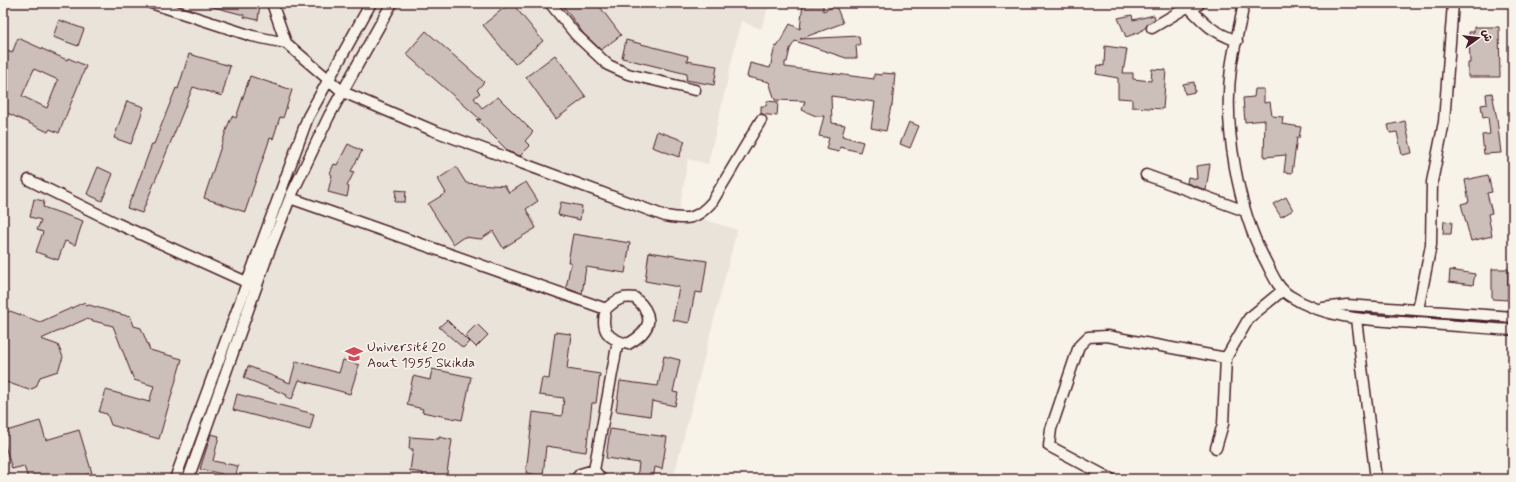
<svg xmlns="http://www.w3.org/2000/svg" width="1516" height="482" viewBox="0 0 1516 482" font-family="Mynerve,'Playpen Sans Arabic',sans-serif">
<rect width="100%" height="100%" fill="#f7f3e8"/>
<filter id="ink" filterUnits="userSpaceOnUse"><feTurbulence type="fractalNoise" baseFrequency=".025" numOctaves="2"/><feDisplacementMap in="SourceGraphic" scale="8" xChannelSelector="R" yChannelSelector="G"/><feConvolveMatrix kernelMatrix="1 2 1 2 8 2 1 2 1" color-interpolation-filters="sRGB"/></filter>
<g filter="url(#ink)">
<path fill="#eae3da" d="M3,3H770L761,29L741,21L708,164L688,159L679,211L737,230L673,479H3Z"/>
<path fill="#ccbfb9" stroke="#4a1f2b" fill-rule="evenodd" d="M211,3H260L258,20L244,17V15L210,6Z
M510,3H512L543,41L515,64L483,25Z
M561,3H597L621,35L601,50L583,33Z
M813,3H823V11L836,6L843,23L800,39L859,36L860,45H856L857,58H846L795,41L790,49L787,62H785V67L874,79V74L882,75V73L895,74L892,106H891L886,131L871,128L875,102L831,96L832,123L845,125L842,136L863,142L860,152L840,147L839,152L826,149L829,138L819,136L824,116H816L802,110L805,101L775,100L769,82L747,77L750,63L770,68L775,46L777,47L790,24L800,29L803,4L813,5Z
M1132,15L1133,20L1154,15L1155,19L1140,32L1126,37L1118,18Z
M59,20L84,29L78,46L53,37Z
M1474,27H1499L1500,77H1468V63H1470L1469,32H1474Z
M426,31L484,82L477,90L480,93L474,98L482,108L498,97L533,132L525,141L530,146L520,156L509,152L476,119L481,120L406,54Z
M18,38L67,60L68,58L86,66L59,133L50,129L48,132L3,111V49L12,53ZM34,69L58,80L47,108L22,96Z
M626,40L688,56L687,61L717,66L714,85L686,80L687,74L622,58Z
M1105,46L1127,49L1123,73H1133V79L1151,81L1152,69L1166,70L1163,109L1132,107V99L1118,98V78L1096,74L1098,65L1104,66Z
M189,54L230,66L222,96L193,87L142,213L127,208L132,196H133L152,144H154L176,88L178,89Z
M555,55L586,97L556,119L526,77Z
M250,76L292,90L283,118L280,117L273,139L270,138L245,212L204,198L228,125L232,116L236,118Z
M1194,82L1195,92L1185,94L1183,84Z
M1255,89H1264V103L1270,102L1272,116L1283,117L1282,124L1301,127L1299,138H1297L1292,173L1284,172L1286,155L1264,157L1265,120L1245,122L1243,98L1254,97Z
M1492,93L1497,119L1501,153L1484,154L1482,135L1490,134L1488,117L1483,118L1481,105L1487,104L1486,94Z
M127,101L144,107L131,144L114,138Z
M767,101L778,102L777,116L761,114V106H766Z
M1405,121L1412,153L1402,155L1397,132L1390,133L1388,125Z
M909,122L919,126L910,148L900,144Z
M657,131L685,141L679,157L652,147Z
M348,144L362,151L351,171L354,172L347,186L349,187L347,197L328,192L332,175L330,173L334,164L337,165Z
M1210,164L1206,190L1187,183L1188,177L1197,179L1196,166Z
M98,167L113,174L102,201L87,194Z
M456,167L466,183L505,186L509,193L526,182L538,201L526,209L536,228L503,248L493,231L481,239L464,237L453,244L428,204L446,193L438,179Z
M1488,175L1492,192L1487,193L1492,213L1488,214L1492,236L1471,241L1461,204L1469,202L1465,180Z
M396,190L406,191L405,202H395Z
M1286,197L1293,210L1281,217L1273,204Z
M34,199L44,201L43,207L83,221L75,245L65,241L58,260L36,252L43,232L37,230L41,220L30,217Z
M561,202L582,206L580,220L558,215Z
M1444,221L1452,222L1451,234H1443Z
M573,234L630,243L625,273L586,267L582,294L566,288L571,262H568Z
M649,252L707,261L702,293L695,292L689,323L673,320L679,287L645,281Z
M1492,269H1508V300L1492,299Z
M1450,270L1475,274L1473,285L1449,282Z
M85,302L86,306L89,305L127,316L130,315L134,326L141,328L150,350L182,359L159,439L111,425L107,414L99,412L106,390L149,402L154,386L134,380L113,326L86,319L41,339L58,345L63,357L58,371L40,377L36,387L29,390L3,381V319L5,314L10,311L40,322Z
M447,320L469,342L463,348L439,327Z
M477,324L488,335L476,347L465,336Z
M555,332L571,334L567,369L600,374L596,403H592L586,452L546,446L543,476L526,473L533,412L562,416L564,398L539,395L542,378L549,379Z
M664,356L680,360L673,392L678,393L675,406L652,401L650,416L616,411L620,381L658,386Z
M343,360L359,365L350,394L299,380L292,399L286,397L287,395L244,378L248,366L290,383L296,361L339,373Z
M432,369L471,377L462,420L422,412L423,409L407,405L413,376L430,380Z
M237,394L314,414L310,430L233,410Z
M40,421L46,440L79,430L92,473L72,479H28L24,466L12,469L3,439V432Z
M610,429L667,437L662,469L655,467L653,479H637L639,463L606,458Z
M211,434L219,436L213,461L238,466L235,479H221L222,474L200,469Z
M410,437L439,439V437L452,440L446,479H422L423,473L410,471L413,449H409Z"/>
<g fill="none" stroke-linecap="round" stroke-linejoin="round">
<g stroke="#4a1f2b" stroke-width="13">
<path id="minor" d="M151,3L252,36L286,43
M272,3L286,43L343,92L432,130L665,216C688,220 696,220 712,202L761,120
M550,3L576,35L608,65L628,74L695,90
M1185,3C1205,24 1209,30 1237,41
M1244,3C1240,25 1234,46 1231,68C1223,126 1238,209 1265,260C1272,273 1277,288 1290,296C1327,320 1374,320 1416,323C1449,325 1481,328 1513,330
M1192,10L1200,3
M1152,28L1189,6
M1146,175L1245,211
M29,180L116,223L253,285
M290,198L606,309C616,300 622,296 635,298C656,316 651,331 628,344C607,339 600,330 606,309
M1323,308L1347,305L1513,317
M1418,310L1431,245L1432,182L1444,122L1453,3
M1356,319L1376,479
M1216,448L1223,424L1226,358L1249,318L1283,290
M175,479L308,117L371,3
M188,479L268,254L290,198L329,116L392,3
M576,479L580,474L594,470
M601,479L594,470L618,341
M1111,479L1049,446L1051,429L1079,346L1088,337L1107,336L1226,358"/>
</g>
<use href="#minor" stroke="#f7f3e8" stroke-width="10"/>
</g>
</g>
<defs>
<g id="university-bare" transform="scale(1.38)"><path d="M0-5L7-2L0 1L-7-2ZM-4 1L0 2.5L4 1V4Q0 6-4 4Z" fill="#d1495b" stroke="#f7f3e8" stroke-width="2.5" paint-order="stroke"/></g>
</defs>
<g fill-rule="evenodd">
<use href="#university-bare" x="354" y="354"/>
</g>
<g text-anchor="middle" stroke-width="3.5" stroke-linejoin="round" paint-order="stroke">
<g font-size="14" fill="#4a1f2b" stroke="#f7f3e8" text-anchor="start">
<text x="367" y="351">Université 20<tspan x="367" dy="16">Aout 1955 Skikda</tspan></text>
</g>
</g>
<rect width="1516" height="482" fill="none" stroke="#f7f3e8" stroke-width="16"/>
<rect x="8" y="8" width="1500" height="466" fill="none" stroke="#4a1f2b" stroke-width="1.5" filter="url(#ink)"/>
<g transform="translate(1478 38) rotate(75)" stroke="#f7f3e8" stroke-width="3" paint-order="stroke">
<path d="M0-3L7 15L0 10L-7 15Z" fill="#4a1f2b"/>
<text y="-6" font-size="11" font-weight="bold" text-anchor="middle" fill="#4a1f2b">ش</text>
</g>
</svg>
